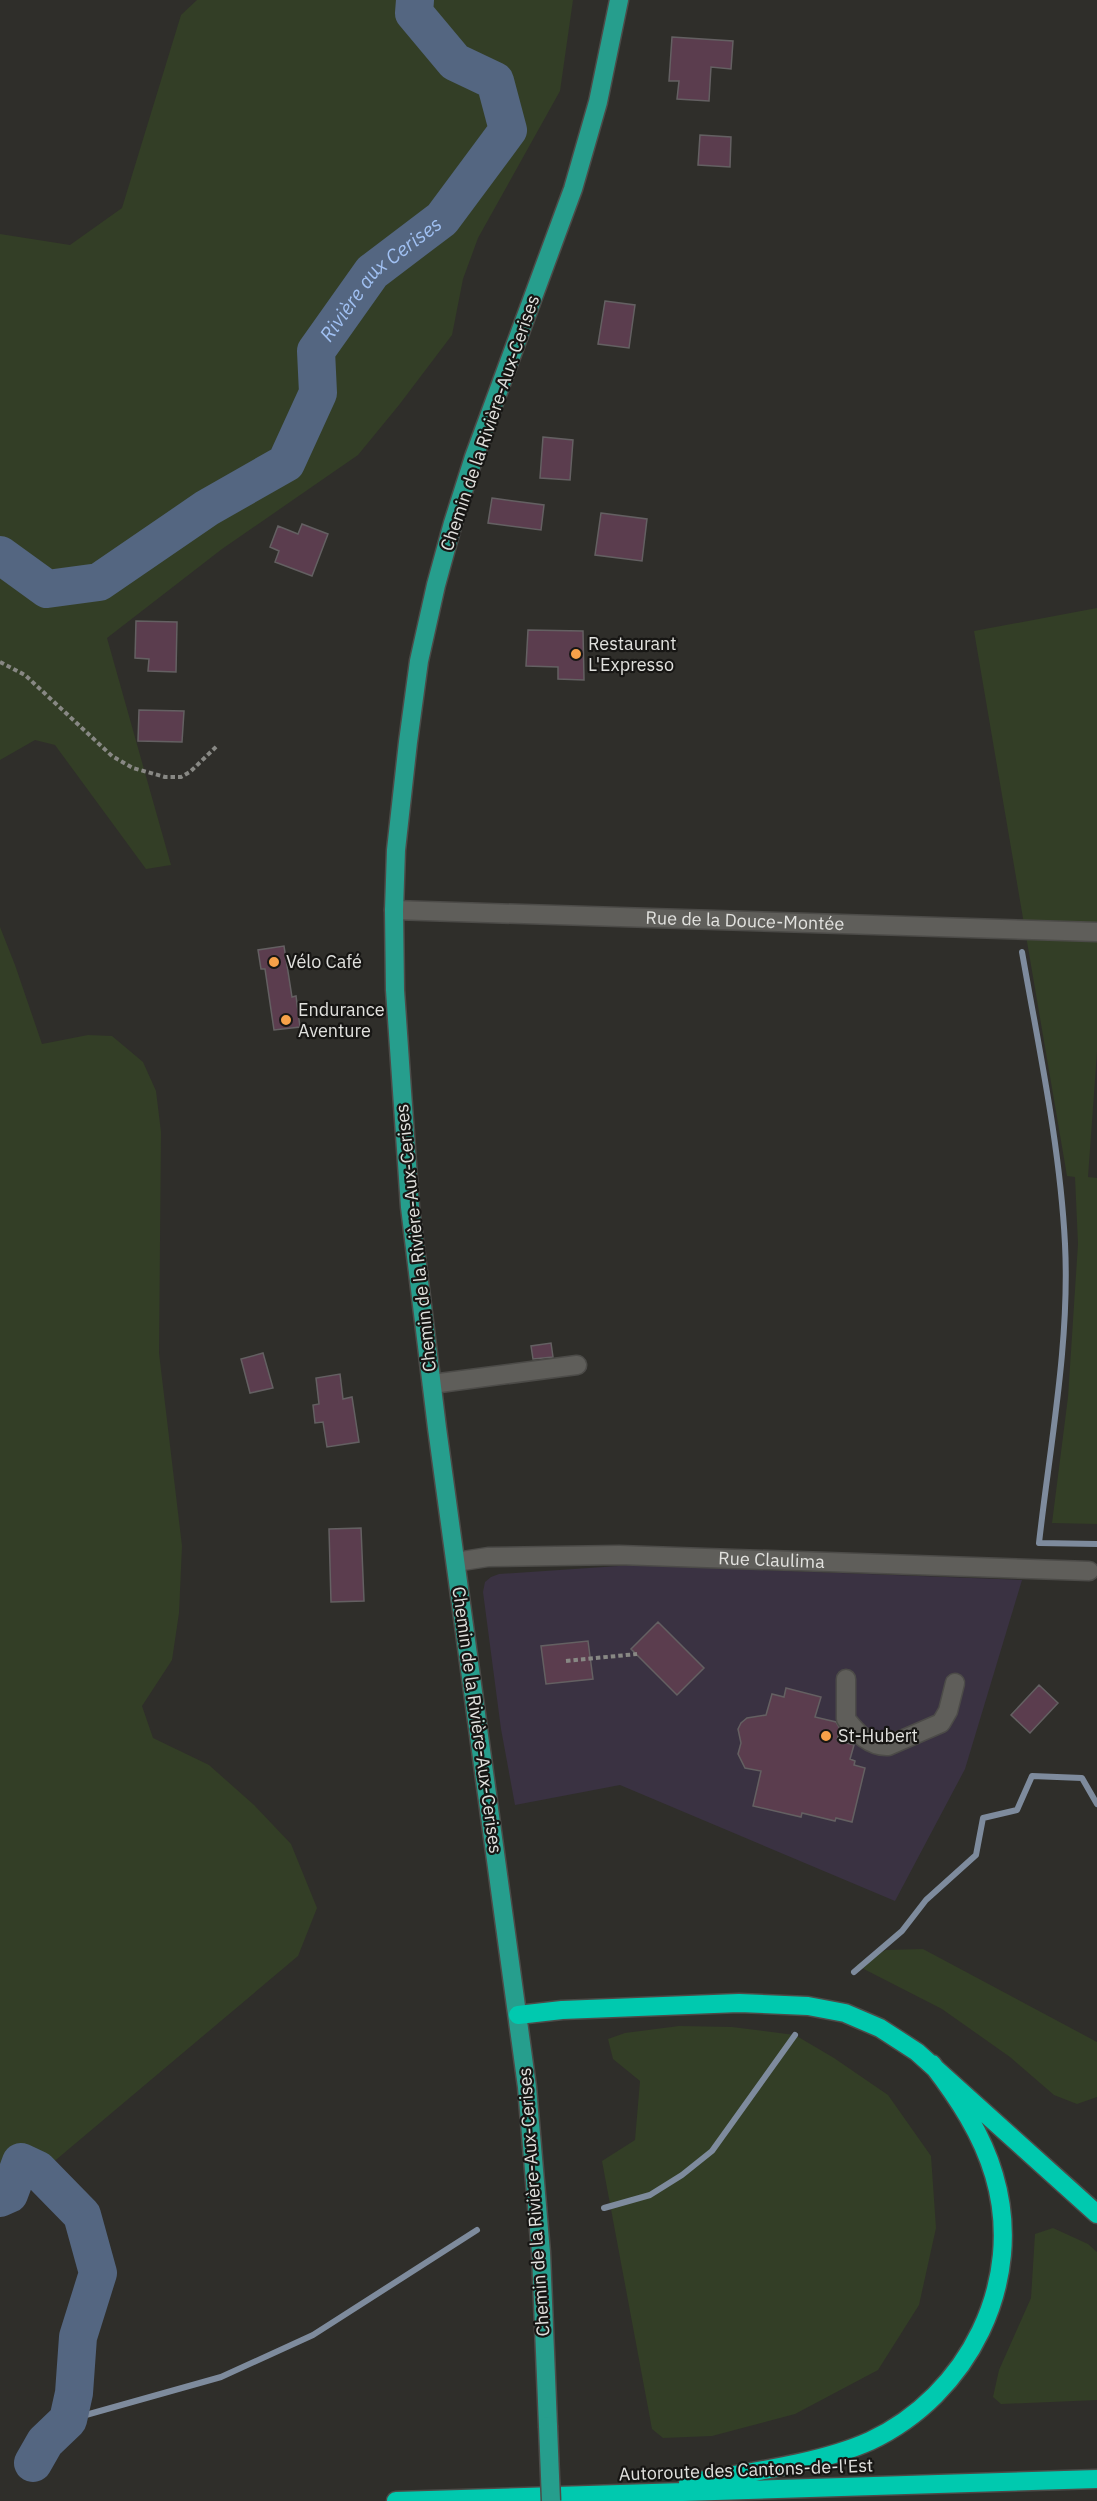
<svg xmlns="http://www.w3.org/2000/svg" width="1097" height="2501" viewBox="0 0 1097 2501" font-family="'IBM Plex Sans',sans-serif">
<rect width="100%" height="100%" fill="#2f2e2a"/>
<path fill="#3a3242" d="M633,1565L1022,1580L965,1769L895,1901L620,1785L515,1805L501,1729L483,1592L485,1582L491,1577L499,1574Z"/>
<path fill="#333e26" d="M197,0H573L560,91L478,238L463,279L452,335L399,405L358,455L222,549L107,638L171,865L146,869L55,745L35,740L0,760V234L70,245L122,208L181,15Z
M1097,608V1052L1088,1177L1097,1178V1524L1052,1523L1068,1397L1078,1244L1075,1177L1067,1176L974,631Z
M0,927L15,965L42,1044L88,1035L112,1036L143,1062L156,1091L161,1132L159,1353L182,1546L179,1613L172,1660L142,1706L153,1738L209,1765L254,1805L291,1844L317,1908L298,1956L0,2207Z
M923,1949L1097,2042V2097L1077,2104L1054,2095L1010,2057L942,2009L856,1965L886,1950Z
M679,2026L732,2027L795,2035L834,2058L888,2095L931,2156L936,2228L919,2305L878,2370L795,2414L712,2436L663,2438L652,2429L602,2161L635,2140L640,2081L613,2059L608,2039L625,2033Z
M1053,2228L1088,2244L1097,2252V2400L1001,2404L993,2397L999,2370L1031,2298L1035,2234Z"/>
<g fill="none" stroke-linecap="round" stroke-linejoin="round">
<path stroke="#7e8b9d" stroke-width="6" d="M1022,952C1039,1049 1060,1146 1065,1244C1070,1342 1050,1445 1039,1543L1097,1544
M854,1972L902,1931L926,1900L976,1855L983,1818L1017,1810L1032,1776L1082,1778L1097,1804
M604,2208L650,2195L682,2175L712,2151L795,2035
M68,2420L221,2377L313,2335L477,2230"/>
<g stroke="#546681" stroke-width="38">
<path id="s1" d="M0,555L47,589L99,582L207,508L286,463L318,393L316,351L372,272L442,219L508,130L495,81L455,62L414,13L415,0"/>
<path d="M0,2198L9,2194L21,2162L38,2170L82,2215L98,2273L78,2337L74,2393L68,2420L45,2442L33,2463"/>
</g>
</g>
<path fill="#5b3d4e" stroke="#646062" stroke-width="1.5" d="M672,37L733,41L731,69L711,67L709,101L677,99L679,81H669Z
M700,135L731,137L730,167L698,165Z
M605,301L635,305L629,348L598,344Z
M543,437L573,440L570,480L540,478Z
M492,498L544,505L541,530L488,523Z
M601,513L647,519L642,561L595,555Z
M302,524L328,534L312,576L275,562L279,551L270,547L278,526L298,534Z
M136,621L177,622L176,672L148,671L149,659L135,658Z
M528,630L583,631L584,680L558,679V667L526,666Z
M139,710L184,711L182,742L138,741Z
M284,946L292,997L296,996L300,1027L274,1030L265,969H261L258,950Z
M551,1343L553,1357L533,1359L531,1346Z
M263,1353L273,1388L250,1393L241,1359Z
M340,1374L343,1399L352,1397L359,1442L327,1447L323,1422L315,1423L313,1405L319,1404L316,1378Z
M361,1528L364,1601L331,1602L329,1529Z
M658,1622L704,1668L677,1695L631,1649Z
M588,1641L593,1679L546,1684L541,1646Z
M1039,1685L1058,1703L1030,1733L1011,1715Z
M786,1688L821,1697L815,1717L836,1722L840,1729L837,1740L854,1745L850,1759L855,1761L854,1765L865,1768L852,1822L836,1818L835,1821L802,1813L801,1817L753,1806L761,1771L745,1768L738,1754L741,1743L738,1729L741,1723L747,1718L766,1715L772,1694L784,1697Z"/>
<g fill="none" stroke-linecap="round" stroke-linejoin="round">
<g stroke="#4c4b48" stroke-width="21">
<g id="minor">
<path id="s2" d="M394,910L1097,932"/>
<path d="M432,1384L577,1365"/>
<path id="s3" d="M456,1562L488,1557L619,1555L1089,1571"/>
<path d="M846,1679V1719C857,1733 870,1747 888,1746L941,1723L948,1711L955,1683"/>
</g>
</g>
<g stroke="#4c4b48" stroke-width="21">
<path id="major" d="M548,2426L541,2253L527,2087L437,1428L410,1207L395,990L394,910L396,850L408,742L419,661L436,585L453,523L474,457L573,189L598,102L619,0"/>
</g>
<g stroke="#4c4b48" stroke-width="21">
<path id="highway" d="M518,2015L562,2010L739,2003L808,2006L845,2013L880,2028L917,2052L1097,2214
M688,2483C744,2473 819,2464 870,2441C968,2395 1026,2282 994,2175C982,2134 958,2098 932,2064
M396,2501L1097,2479"/>
</g>
<path stroke="#888884" stroke-width="4" stroke-dasharray="4.5 3" stroke-linecap="butt" d="M0,662L25,675L112,756L133,768L165,777H181L190,772L218,745
M566,1661L637,1654"/>
<use href="#minor" stroke="#5f5e5a" stroke-width="18"/>
<use href="#major" stroke="#269e8d" stroke-width="18"/>
<use href="#highway" stroke="#00c9af" stroke-width="18"/>
<g stroke="#4c4b48" stroke-width="21" stroke-linecap="butt">
<path id="major-bridge" d="M548,2426L551,2501"/>
</g>
<use href="#major-bridge" stroke="#269e8d" stroke-width="18"/>
</g>
<g fill="#f7a149" stroke="#171614" stroke-width="2">
<circle cx="576" cy="654" r="6"/>
<circle cx="274" cy="962" r="6"/>
<circle cx="286" cy="1020" r="6"/>
<circle cx="826" cy="1736" r="6"/>
</g>
<g text-anchor="middle" stroke-width="4.5" stroke-linejoin="round" paint-order="stroke">
<g font-size="18" fill="#e1e1de" stroke="#171614">
<text transform="translate(490 423) rotate(-71)" y="6">Chemin de la Rivière-Aux-Cerises</text>
<text dy="6" stroke="none"><textPath href="#s2" startOffset="351">Rue de la Douce-Montée</textPath></text>
<text transform="translate(416 1238) rotate(-96)" y="6">Chemin de la Rivière-Aux-Cerises</text>
<text dy="6" stroke="none"><textPath href="#s3" startOffset="316">Rue Claulima</textPath></text>
<text transform="translate(477 1720) rotate(82)" y="6">Chemin de la Rivière-Aux-Cerises</text>
<text transform="translate(534 2202) rotate(-94)" y="6">Chemin de la Rivière-Aux-Cerises</text>
<text transform="translate(746 2470) rotate(-2)" y="6">Autoroute des Cantons-de-l'Est</text>
</g>
<g font-size="18" fill="#e1e1de" stroke="#171614" text-anchor="start">
<text x="588" y="650">Restaurant<tspan x="588" dy="21">L'Expresso</tspan></text>
<text x="286" y="968">Vélo Café</text>
<text x="298" y="1016">Endurance<tspan x="298" dy="21">Aventure</tspan></text>
<text x="838" y="1742">St-Hubert</text>
</g>
<g font-size="20" font-style="italic" fill="#a0c0f2" stroke="#171614">
<text dy="7" stroke="none"><textPath href="#s1" startOffset="549">Rivière aux Cerises</textPath></text>
</g>
</g>
</svg>
